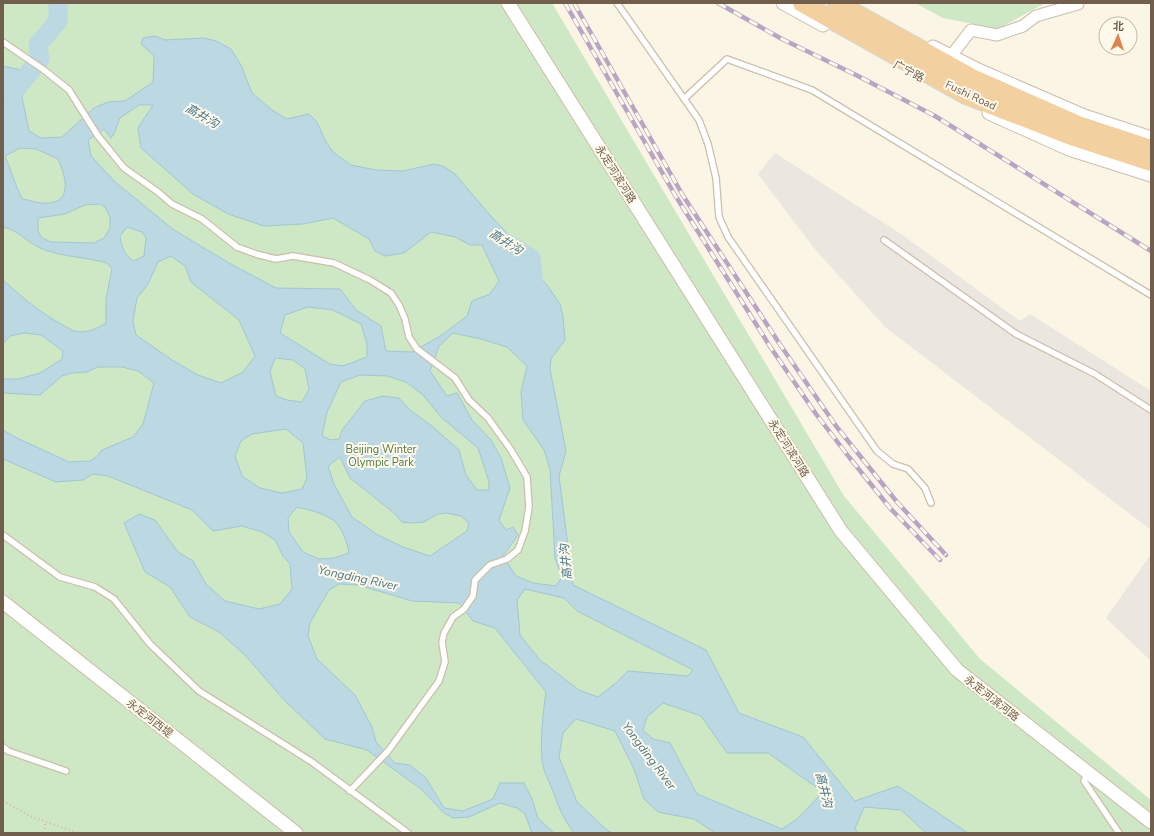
<svg xmlns="http://www.w3.org/2000/svg" width="1154" height="836" viewBox="0 0 1154 836" font-family="'Nunito Sans','Noto Sans SC',sans-serif">
<rect width="100%" height="100%" fill="#fbf5e5"/>
<path fill="#ebe6df" d="M775,153L901,234L1020,321L1030,314L1151,391V530L885,327L814,248L758,174Z
M1151,554V661L1106,618Z"/>
<path fill="#cee7c4" d="M3,3H552L844,496L980,659L1151,800V833H3Z
M915,3H1045L998,29L943,18Z"/>
<path fill="#bbd8e3" stroke="#a2c6d4" fill-rule="evenodd" d="M155,36L165,40L204,38L216,41L231,49L241,65L252,93L272,110L287,119L309,114L317,122L326,142L334,153L351,165L376,170L403,171L434,164L443,166L455,174L490,215L507,233L528,263L547,285L560,304L563,317L565,340L551,359L550,369L566,451L559,476L573,585L706,650L739,713L803,737L855,801L898,786L968,833H926L901,810L864,807L855,829L859,833H715L694,819L658,812L644,799L634,769L615,731L576,719L563,733L559,757L577,802L608,831L613,833H574C562,817 559,807 552,789C548,779 543,770 542,760C540,738 543,713 546,692L495,628L473,621L459,603L412,601L358,585L339,584L329,590L310,623L308,636L317,659L355,695L372,727L376,742L395,763L410,765L426,778L444,808L463,811L493,799L500,783H524L532,799L538,818L554,833H532L525,814L517,808L500,803L469,817L453,818L444,813L421,789L367,750L325,739L284,700L245,655L219,632L190,617L170,587L145,572L124,523L139,514L155,520L178,552L193,561L206,584L225,601L259,609L280,604L292,589L290,564L283,556L275,540L262,532L242,526L213,531L192,510L108,476L93,474L83,480L56,482L3,459V430L17,438L69,462L90,461L96,457L102,450L133,437L143,424L154,383L138,371L122,367H98L87,372L72,373L62,376L40,395L3,393V379H18L40,373L62,359L63,351L41,335L24,333L10,336L3,344V280C22,297 40,313 63,325C66,327 70,329 74,331C85,334 97,329 106,323V299L112,269L107,263C86,257 61,257 40,248C27,242 18,230 3,227V66L26,71L33,78L22,97L29,131L41,138L62,137L94,108L108,102L125,101L153,82L154,56L141,44L143,38ZM139,105H153L138,128L141,148L193,194L228,214L264,226L303,224L333,218L369,239L375,251L385,256L404,253L431,232L455,237L470,245H482L499,281L490,294L472,301L467,316L442,335L412,352L386,351L381,326L356,310L340,289L276,288L229,263L174,230L115,182L91,156L88,140L104,129L111,138L114,134L120,118ZM20,148L36,149L58,159C65,175 74,202 47,203C39,204 30,200 22,199C15,185 11,170 5,156ZM100,204L105,207L110,217V228L104,238L94,243L51,242L42,238L38,231V218L65,214L85,205ZM127,227L142,232L146,238L144,256L134,261C124,255 122,248 120,236ZM171,256L185,266L191,282L239,320L255,356L243,372L221,383L198,375L172,360L136,335L133,321L137,298L148,284L158,262ZM308,307L333,310L361,324L367,344V357L343,366L330,364L280,333L285,315ZM453,333L481,339L507,347L527,366L521,392L523,420L544,450L550,469L555,558L562,577L556,586L533,583L516,576L503,556L518,535L513,527L506,530L499,520L510,488L501,458L491,440L472,420L457,393L447,396L430,371L439,346ZM275,358L293,360L305,369L309,389L302,402L287,400L276,396L270,372ZM360,375L387,376L406,382L422,394L442,418L478,448L489,482V490H477L466,475L459,450L433,427L410,410L399,398L383,396L365,401L342,430L339,439L331,440L322,436L327,412L341,382ZM286,429L303,443L307,478L302,489L282,493L260,488L242,476L235,456L241,441L252,434ZM340,457L350,478L394,513L402,522L410,523L424,522L438,514L447,513L461,516L469,523L467,531L430,556L403,547L378,535L352,517L334,484L328,466ZM297,507C309,510 323,513 333,520C341,525 348,544 349,553L334,558L319,559L303,552L289,532L288,518ZM525,589L564,598L577,611L693,670L688,676L628,671L617,682L598,697L579,690L540,660L520,635L517,600ZM663,703L701,716L727,753H768L823,792L797,819L782,829L697,794L670,743L653,739L643,730L647,717Z"/>
<g fill="none" stroke-linecap="round" stroke-linejoin="round">
<path stroke="#bbd8e3" stroke-width="19" d="M13,93L40,59L38,45L58,21V3
M498,238L531,258L535,294"/>
<g stroke="#ccbeac" stroke-width="8">
<path id="service" d="M617,3L699,120L708,144L716,178L719,217L728,237L877,451L893,464L908,469L925,488L931,503
M3,42L44,70L69,90L98,136L124,168L158,192L172,204L202,219L237,247L256,254L276,259L293,256L334,263L370,280L391,293L399,305L405,319L409,337L417,349L455,378L469,400L488,418L511,450L527,477L529,507L525,531L518,550L507,559L490,565L475,580L473,596L464,609L453,617L444,633L442,642L445,662L439,681L388,751L350,791
M684,99L727,59L812,90L1151,295
M884,240L1016,334L1095,374L1151,410
M3,535L60,577L95,587L114,599L150,644L199,691L312,762L408,833
M3,747L8,751L66,771
M1088,773L1084,781L1119,833"/>
</g>
<g stroke="#ccbeac" stroke-width="13">
<path id="minor" d="M951,56L971,30L997,35L1023,26L1036,16L1078,4"/>
</g>
<g stroke="#ccbeac" stroke-width="15">
<path id="tertiary" d="M508,3L841,531L957,670L1151,822
M783,3L823,25
M933,47L978,70L1084,116L1151,138
M989,113L1069,149L1151,175
M3,602L296,833"/>
</g>
<g stroke="#dad5d0" stroke-width="20">
<path id="trunk" d="M802,3L966,95L1074,137L1151,162
M837,3L974,79L1078,125L1151,149"/>
</g>
<path stroke="#d3bba2" stroke-width="2" stroke-dasharray="1 3" stroke-linecap="butt" d="M3,801L32,817L78,833
M45,833V821"/>
<use href="#service" stroke="#fff" stroke-width="5.5"/>
<use href="#minor" stroke="#fff" stroke-width="11"/>
<use href="#tertiary" stroke="#fff" stroke-width="13"/>
<use href="#trunk" stroke="#f3d0a0" stroke-width="18"/>
<g stroke="#b9a4c4" stroke-width="4.5">
<path id="rail" d="M565,3L675,195L771,348L816,414L849,457L890,508L940,560
M574,3L682,194L779,343L836,426L897,502L946,555
M718,3L782,39L856,75L935,116L1151,251"/>
</g>
<use href="#rail" stroke="#fef9eb" stroke-width="3" stroke-dasharray="9" stroke-linecap="butt"/>
</g>
<g text-anchor="middle" stroke-width="4" stroke-linejoin="round" paint-order="stroke">
<g font-size="11" fill="#725e4c" stroke="#fef9eb">
<text transform="translate(909 71) rotate(28)" y="4">广宁路</text>
<text transform="translate(971 95) rotate(25)" y="4">Fushi Road</text>
<text transform="translate(616 174) rotate(58)" y="4">永定河滨河路</text>
<text transform="translate(789 448) rotate(58)" y="4">永定河滨河路</text>
<text transform="translate(992 698) rotate(38)" y="4">永定河滨河路</text>
<text transform="translate(150 718) rotate(38)" y="4">永定河西堤</text>
</g>
<g font-size="11" fill="#517c47" stroke="#fef9eb">
<text x="381" y="453">Beijing Winter<tspan x="381" dy="13">Olympic Park</tspan></text>
</g>
<g font-size="12" font-style="italic" fill="#4b788a" stroke="#fef9eb">
<text transform="translate(202 116) rotate(30)" y="4">高井沟</text>
<text transform="translate(506 242) rotate(32)" y="4">高井沟</text>
<text transform="translate(566 562) rotate(-96)" y="4">高井沟</text>
<text transform="translate(358 578) rotate(12)" y="4">Yongding River</text>
<text transform="translate(649 756) rotate(53)" y="4">Yongding River</text>
<text transform="translate(824 790) rotate(76)" y="4">高井沟</text>
</g>
</g>
<rect width="1154" height="836" fill="none" stroke="#725e4c" stroke-width="8"/>
<g transform="translate(1118 36) rotate(3)"><circle r="19" fill="#fef9eb" stroke="#c6bbab"/>
<path d="M0-3L7 15L0 10L-7 15Z" fill="#dd8352"/>
<text y="-6" font-size="11" font-weight="bold" text-anchor="middle" fill="#725e4c">北</text>
</g>
</svg>
